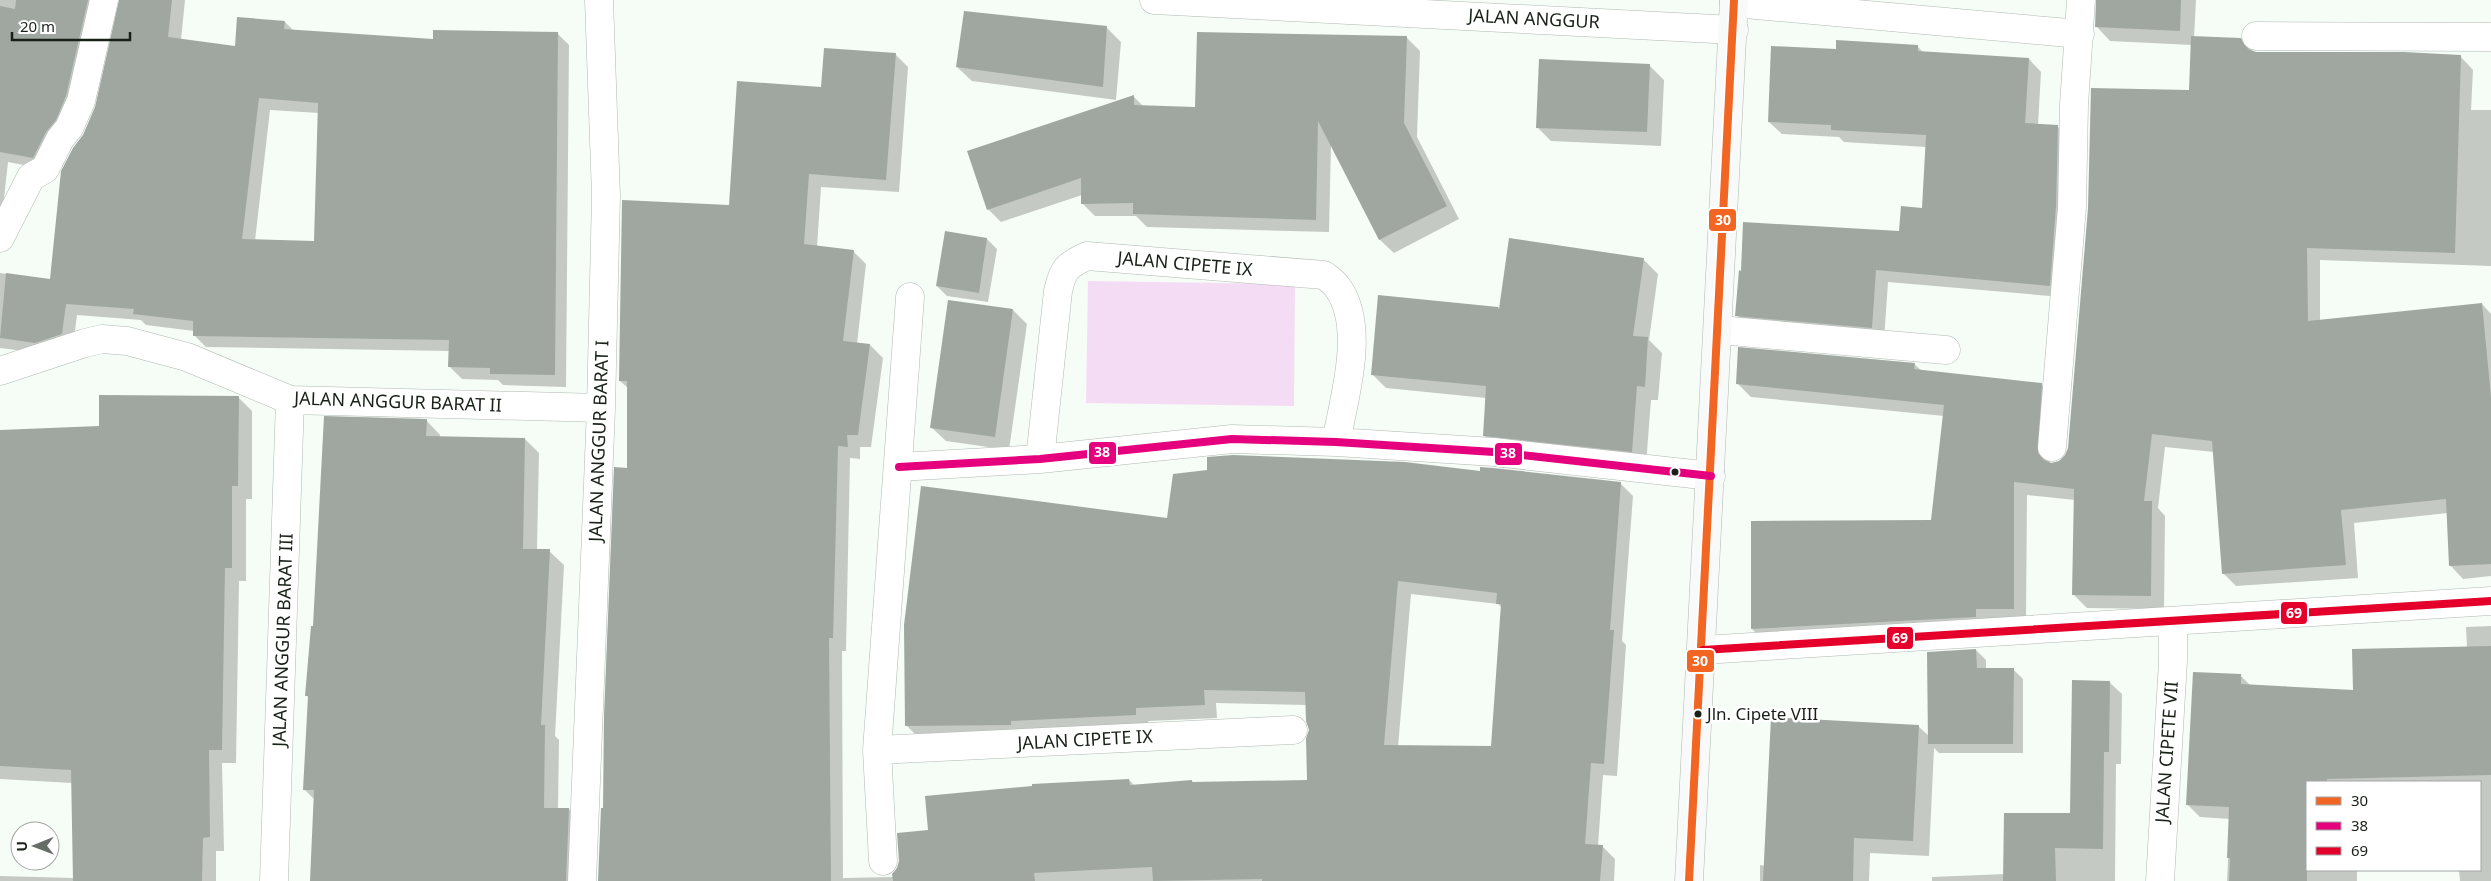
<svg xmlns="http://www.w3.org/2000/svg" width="2491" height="881" viewBox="0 0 2491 881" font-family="'Noto Sans',sans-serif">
<rect width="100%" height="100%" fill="#f6fcf6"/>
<path fill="#f4dcf4" d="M1088,281L1295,284L1294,406L1086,403Z"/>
<path fill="#0003" fill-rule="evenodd" d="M0,0H106L45,169L8,162L0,235Z
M120,0H185L181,40L236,48L285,22L294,31L435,40L557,33L569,45L566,387L503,385L498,380L462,379L450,367V351L206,347L194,335V331L146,325L141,320L77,315L73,346L48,354L0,348V273L51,280L84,135L97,108ZM270,110L319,113L316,242L255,241Z
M2098,0H2196L2194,37L2240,39L2253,52L2460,56L2473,70L2471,110H2491V266L2320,260V321L2482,304L2491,314V576L2463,579L2450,565L2448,513L2354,523L2358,578L2236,586L2223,573L2214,452L2165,447L2158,508L2165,516L2164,609L2087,608L2074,595L2075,500L2027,495L2026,622L1765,642L1752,629L1932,521L1944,416L1751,397L1738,384L1914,364L1922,371L2041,384L2054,397L2050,464L2060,462L2066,456L2190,92L2192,45L2110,41L2096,26Z
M1107,28L1121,42L1116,100L972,81L957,67Z
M1406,37L1420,51L1417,137L1459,219L1394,253L1380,240L1331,143L1329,232L1147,227L1136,216H1095L1082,203V195L1001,222L988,209L969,151L1134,97L1144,107L1196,108Z
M1917,46L1924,53L2029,59L2041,72L2038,125L2057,126L2070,138L2062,297L1888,282L1884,340L1749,328L1737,315L1900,232L1923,209L1926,147L1844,142L1839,137L1782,134L1769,122L1837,50Z
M895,54L908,67L899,192L821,187L817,247L853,251L866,264L857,344L870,345L883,358L871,447H860V459L850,458L846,651H842L843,878L893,877L900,861L929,831L1129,780L1135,786L1192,781L1194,783L1308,781L1310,730L1307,705L1216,703L1217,718L1148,721L1149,728L920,739L907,726L1168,519L1481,473L1620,483L1633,496L1622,641L1626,645L1617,776L1603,775L1598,846H1602L1615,859L1614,881H599L629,469V389L620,381L731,206L822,88ZM1411,594L1498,604L1502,608L1492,747H1398Z
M1649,65L1664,80L1661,146L1551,141L1537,127Z
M946,233L987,239L997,249L988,302L947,296L937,286Z
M1644,260L1658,274L1649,340L1662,353L1658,400H1651L1646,465L1498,449L1484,435L1486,398L1386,388L1372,374L1500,311Z
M1013,310L1027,324L1009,450L946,441L931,427Z
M238,397L252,411V499H246V581H239L236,763H222L224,851H216V881H0V876L74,878L72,783L0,779V431L100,427Z
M426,420L440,435V437L525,439L539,453L537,550L549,551L564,565L555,736L559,740L558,809H569L583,823L581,881H311L315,800L304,789L309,698L307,696L314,628Z
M2491,626V881H2460L2459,870H2480V782H2307V870H2357V881H2227L2230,819L2200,817L2187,804L2241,676L2251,686L2355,692L2467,648L2466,627Z
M1976,650L1986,660V669H2013L2023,679V753H1939L1934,748L1929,856L1870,853L1869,881H1760V865L1765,866L1918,726L1929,736Z
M2109,682L2122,694L2121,764H2116L2115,881H1932V877L2005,874L2072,815Z"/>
<path fill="#a0a7a0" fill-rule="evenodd" d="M16,0H88L66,96L56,120L46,132L33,158L0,152V6L15,9Z
M119,0H172L168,37L235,46L237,17L285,21L284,29L433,39V30L558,32L555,375L490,374V368L448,367L449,340L193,336V321L133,314L134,309L66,304L62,334L35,343L0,338L6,273L50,279L61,171L73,148L83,135L95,107ZM259,98L318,103L314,241L242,239Z
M2096,0H2181L2180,31L2095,27Z
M964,11L1107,26L1103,87L956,67Z
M1197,32L1407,36L1404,123L1447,206L1379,240L1318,121L1316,220L1133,214V203L1081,204V178L987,210L967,151L1134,95V105L1195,107Z
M2191,36L2241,38L2248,49L2256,52H2404L2461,55L2455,253L2307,248L2308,321L2482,303L2491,397V564L2449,566L2446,499L2341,510L2346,565L2222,574L2212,441L2152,434L2144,501H2152L2151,596L2072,595L2074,489L2014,482V609H1976V617L1751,629V521L1931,520L1944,405L1736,384L1738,347L1915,363L1914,369L2042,383L2038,453L2044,460L2051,463L2059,461L2065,455L2068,448L2088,208L2091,88L2189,90Z
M1836,40L1918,45V51L2029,58L2025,123L2058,125L2056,206L2050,286L1876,270L1872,328L1735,316L1739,270L1741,271L1743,222L1899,231L1901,206L1922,208L1926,135L1831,130V125L1768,122L1771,46L1836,49Z
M824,48L896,53L886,180L809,174L804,244L854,250L843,341L870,344L858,435H847L848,447L838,446L833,638H829L831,881H598L601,808H603L604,716L614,467L627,468V381H619L622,200L729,205L737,81L821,87Z
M1539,59L1650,64L1647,132L1536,128Z
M945,231L987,238L979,293L936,286Z
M1509,238L1644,258L1633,336L1648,337L1645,387L1637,386L1632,452L1483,436L1486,386L1371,375L1378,295L1498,307L1499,309Z
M948,300L1013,309L995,437L930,428Z
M99,395L239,396L238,486H232V568H225L222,750H209L210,837L203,838L202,881H73L71,770L0,766V430L99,426Z
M324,416L427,419L426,436L525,438L523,549H550L541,725H545L544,808H569L566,881H310L314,790H303L308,696H305L311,626H313Z
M1233,455L1405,462L1480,471V467L1493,468L1621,482L1610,630H1614L1604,764L1591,763L1585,844L1603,845L1600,881H1262V879L1153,881L1152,867L1034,873L1035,881H893L892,874L897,868L899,861L897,833L928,830L925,796L1032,786V784L1129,779L1130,785L1192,780V782L1307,780L1306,738L1309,730L1306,721L1305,692L1204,690L1205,705L1136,708V715L1011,721V725L905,726L904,625L921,486L1167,518L1173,474L1207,470V457ZM1398,581L1497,593L1496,604H1501L1491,746L1384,745Z
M2491,646V775L2327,779V782H2307V881H2229L2230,858H2227L2229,807L2186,805L2193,672L2241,674V684L2353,690L2352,649Z
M1976,649L1977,668H2014L2013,744H1928L1927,652Z
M2072,680L2110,681L2109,752H2104L2103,849L2055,848L2056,881H2003L2004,813H2070Z
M1771,717L1919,725L1913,841L1854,838L1853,881H1763Z"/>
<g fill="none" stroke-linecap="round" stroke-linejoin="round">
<g stroke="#b1b8b2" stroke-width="29">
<path id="minor" d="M1154,0L1734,30
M1734,3L2080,34
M2256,36L2491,37
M0,238L31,177L45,169L60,139L69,128L81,101L104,0
M1719,330L1946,350
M0,371L85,343L102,339L127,341L187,357L290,400L601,408
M2052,447L2072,207L2074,105L2081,0
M1040,459L1058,291C1063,269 1067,265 1087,256L1324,275C1329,279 1335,283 1338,288C1366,327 1344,399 1336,442
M899,467L1040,459L1232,439L1336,442L1494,452L1711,476
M877,750L1293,730
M883,861L877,750L910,297
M274,881L290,400
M582,881L601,408L606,196L599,0
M2160,881L2173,661V623"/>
</g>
<g stroke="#b1b8b2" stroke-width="29">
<path id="tertiary" d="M1703,650L2491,601"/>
</g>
<g stroke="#b1b8b2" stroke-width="29">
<path id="secondary" d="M1689,881L1734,0"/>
</g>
<use href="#minor" stroke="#fefffe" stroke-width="28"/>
<use href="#tertiary" stroke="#fefffe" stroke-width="28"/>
<use href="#secondary" stroke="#f7faf8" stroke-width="28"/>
<g stroke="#fff" stroke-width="11">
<path id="bus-1" d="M1689,881L1734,0"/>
</g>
<g stroke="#fff" stroke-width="11">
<path id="bus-2" d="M899,467L1040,459L1232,439L1336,442L1494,452L1711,476"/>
</g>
<g stroke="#fff" stroke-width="11">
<path id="bus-3" d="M1703,650L2491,601"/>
</g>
<use href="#bus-1" stroke="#f26522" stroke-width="8"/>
<use href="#bus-2" stroke="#e5007d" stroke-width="8"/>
<use href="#bus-3" stroke="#e4002b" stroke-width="8"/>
</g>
<g fill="#182018" stroke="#fff" stroke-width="2">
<circle cx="1675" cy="472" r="4.5"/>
<circle cx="1698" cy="714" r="4.5"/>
</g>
<g text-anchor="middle" stroke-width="5" stroke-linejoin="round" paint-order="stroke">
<g font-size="17" fill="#182018" stroke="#fff" text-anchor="start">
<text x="1707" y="720">Jln. Cipete VIII</text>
</g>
<g font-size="18" fill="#182018" stroke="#fff">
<text transform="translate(1534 19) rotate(3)" y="6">JALAN ANGGUR</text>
<text transform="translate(1185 264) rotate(5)" y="6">JALAN CIPETE IX</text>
<text transform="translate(398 402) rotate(2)" y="6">JALAN ANGGUR BARAT II</text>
<text transform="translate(599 441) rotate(-88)" y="6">JALAN ANGGUR BARAT I</text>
<text transform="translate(283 640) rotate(-88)" y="6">JALAN ANGGUR BARAT III</text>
<text transform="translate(1085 740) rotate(-3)" y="6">JALAN CIPETE IX</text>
<text transform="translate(2167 752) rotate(-86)" y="6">JALAN CIPETE VII</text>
</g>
</g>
<g stroke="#fff" stroke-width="2">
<rect x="1708" y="208" width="29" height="24" rx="5" fill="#f26522"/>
<rect x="1088" y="441" width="29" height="24" rx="5" fill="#e5007d"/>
<rect x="1494" y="442" width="29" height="24" rx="5" fill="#e5007d"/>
<rect x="2280" y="601" width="28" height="24" rx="5" fill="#e4002b"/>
<rect x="1886" y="626" width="28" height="24" rx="5" fill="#e4002b"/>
<rect x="1686" y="649" width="29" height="24" rx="5" fill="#f26522"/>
</g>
<g font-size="14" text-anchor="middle" font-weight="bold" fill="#fff">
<text x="1723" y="225">30</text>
<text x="1102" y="457">38</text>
<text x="1508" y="458">38</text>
<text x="2294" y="618">69</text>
<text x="1900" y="643">69</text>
<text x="1700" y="666">30</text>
</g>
<rect x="2306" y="781" width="175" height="90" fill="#ffffff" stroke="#a3a6a3"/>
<rect x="2316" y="797" width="25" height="8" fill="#f26522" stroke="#a3a6a3"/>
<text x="2351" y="806" font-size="15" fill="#182018">30</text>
<rect x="2316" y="822" width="25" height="8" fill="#e5007d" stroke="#a3a6a3"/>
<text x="2351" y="831" font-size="15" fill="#182018">38</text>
<rect x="2316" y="847" width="25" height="8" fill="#e4002b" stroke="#a3a6a3"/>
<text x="2351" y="856" font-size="15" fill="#182018">69</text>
<g transform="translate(35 846) rotate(269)"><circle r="24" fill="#ffffff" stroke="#a3a6a3"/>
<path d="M0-4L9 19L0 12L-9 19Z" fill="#666d66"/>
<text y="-8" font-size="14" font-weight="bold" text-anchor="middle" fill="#182018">U</text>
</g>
<path d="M12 32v8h118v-8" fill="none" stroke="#182018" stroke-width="2.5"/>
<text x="20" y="32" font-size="15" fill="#182018" stroke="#ffffff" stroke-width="4" paint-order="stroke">20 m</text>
</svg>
